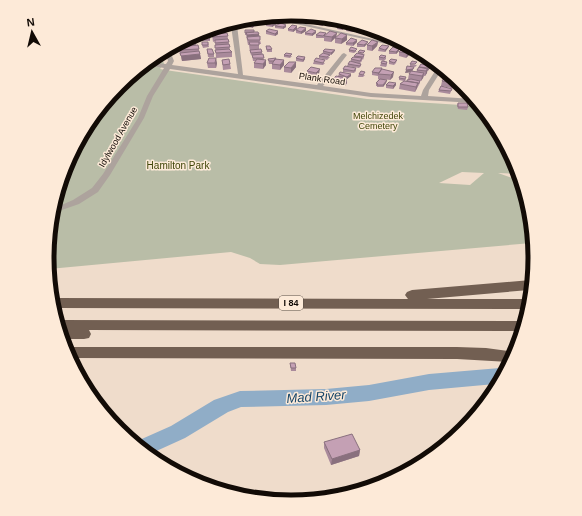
<svg xmlns="http://www.w3.org/2000/svg" width="582" height="516" viewBox="0 0 582 516" font-family="Helvetica,sans-serif">
<rect width="100%" height="100%" fill="#efdccb"/>
<path fill="#b9bda7" fill-rule="evenodd" d="M162,57L164,64L160,69L172,71L367,99L477,106L517,165L518,174L498,173L512,178L519,186L518,191L523,197L532,243L280,265L260,264L250,258L231,252L49,269L47,258L66,164L119,85ZM462,172L484,173L470,185L439,183Z"/>
<g fill="none" stroke-linecap="round" stroke-linejoin="round">
<path fill="#90adc7" fill-rule="evenodd" d="M500,368L504,370L495,384L429,390L369,401L326,405L241,407L228,412L185,438L152,453L135,442L171,426L214,400L240,391L326,389L369,385L429,374Z"/>
<path fill="#ada39d" fill-rule="evenodd" d="M275,17L404,46L409,49L269,18Z
M237,25L243,75L317,85L342,54L344,53L347,55L323,86L371,93L421,96L423,90L437,68L441,71L429,90L428,96L473,99L475,103L371,97L170,69L153,96L144,118L110,175L98,192L79,204L56,212L57,207L73,200L92,188L103,174L138,118L147,96L164,68L148,65L153,63L166,64L168,61L166,54L170,51L174,61L172,65L238,74L231,26Z"/>
<path fill="#725f52" fill-rule="evenodd" d="M531,280L529,290L427,299H526L525,309L57,308L55,298L408,299L405,295L407,292L412,290Z
M59,320H60L522,321L520,331L89,330L91,334L89,338L84,339H63Z
M65,347H457L486,348L516,352L509,362L457,359L70,358Z"/>
</g>
<path fill="#a98a9b" d="M291,14L298,15V16L294,19L288,18V16Z
M300,16L307,17V18L303,21L298,20V18Z
M309,18L336,23L331,27L325,26V23L322,26L315,24V22L312,23L306,22V20Z
M260,20V21L256,24H255V26L252,28L244,26V24L246,23Z
M266,24H277L272,27L266,26Z
M340,24L348,25V26L342,30L337,29V26Z
M275,26L286,27L283,29L275,28Z
M297,26V29L293,32L288,31V29Z
M350,26L356,27V29L352,32L346,31V28Z
M226,29V33H227L230,50L232,52V57L216,58L215,41L213,42L212,34H213L212,30Z
M245,30L254,32L259,34V36L261,44H259V49L262,52V55L266,65L263,69L254,68V63L256,61H253L252,55H251L250,52L249,45H248L246,35H245Z
M296,30L306,31L301,34L296,33Z
M356,30L366,31L363,34L356,33Z
M366,30L377,31L373,36L366,35Z
M266,31H278V34L275,36L266,34Z
M316,31V33L312,36L305,35V33Z
M377,32L385,33L394,39L393,40L387,39V35L382,38L377,37Z
M337,33L336,37L347,40L341,44L335,43V38L331,42L324,41V38H316V35H326Z
M202,34L210,39V41H203Z
M191,37L192,40H195L196,45H198L201,59L182,61L181,55H180L179,49H177V46Z
M357,40V42L353,46L346,45V43Z
M208,42L209,47L203,48L202,45Z
M378,42L377,46L372,51L367,50V45Z
M357,44H367L364,47H357Z
M266,46L272,49V52H267Z
M389,46L388,48L385,52L378,51L379,48Z
M407,48L411,50L410,54L406,58L399,56V52Z
M207,49L214,54V57H208Z
M399,49V51L396,54H389V51Z
M335,50L334,52L331,55L323,53V51Z
M349,50L357,51L354,53L349,52Z
M358,52L365,54L364,55V57L363,60L362,59V61L360,63L361,66L359,68L347,66L348,64L351,61V59L354,57V56L358,53Z
M284,55L292,56L290,58L284,57Z
M319,56L330,57L327,60L319,58Z
M386,56V59L384,61L379,60V57Z
M276,58V59L284,65L280,70L272,69V64H269L268,59Z
M296,58L305,59L303,62L296,61Z
M422,58L432,65V66H431L430,68L428,71H427V73L425,76H424L423,78L421,81H420V83L415,92L399,89L400,84L404,81L399,80V78L406,79L405,81H407L411,79H408L409,74L410,72L405,73L413,69L412,71L416,72L417,70L423,64L425,60L421,59Z
M222,60L230,64L231,69L223,70Z
M397,60L396,63L394,65L389,64V61Z
M314,61L325,63L323,65L313,64Z
M387,62V65L386,67L380,66L381,63Z
M207,63H217L216,68H208Z
M410,64L417,65L415,67L410,66Z
M284,67H296L291,73L284,72Z
M356,68V71L354,73L343,72V69Z
M382,68V70L393,77L390,80L383,79L387,80L386,83L383,87H377V86H376V83L379,79H378V76L372,75V72Z
M307,71L319,74L316,78L307,76Z
M339,74L351,76L347,79V83L345,86L333,84V79L338,76Z
M359,74L365,75L363,77H358Z
M442,81L458,82L457,86L455,89L442,86L451,91L450,94L438,92L441,86Z
M386,85H396L393,89L386,88Z
M458,103L468,107L467,110L458,109L457,105Z
M290,363L296,368V371H291Z
M324,442L360,450L359,456L331,465L324,448Z"/>
<path fill="#89707e" d="M296,15H298V16L294,19V17Z
M305,17L307,18L303,21V19Z
M316,19L315,22L312,23L313,21Z
M260,20V21L256,24V22Z
M323,20L327,21H325V23L322,26V21Z
M277,22V24L272,27V25Z
M332,22L336,23L331,27L332,23Z
M255,23V26L252,28V26Z
M286,25V27L283,29V27Z
M346,25L348,26L342,30V27Z
M297,26V29L293,32V30Z
M355,27H356V29L352,32V30Z
M306,28V31L301,34V32Z
M366,29V31L363,34V32Z
M373,30L377,31L373,36Z
M278,31V34L275,36V34Z
M316,31V33L312,36V34Z
M337,33L336,37L331,42L332,37Z
M383,33H385L387,34L382,38Z
M259,34V38L247,37V40V35Z
M347,35V40L341,44L342,39Z
M357,40V42L353,46V43Z
M368,42L367,44L364,47V45Z
M378,42L377,46L372,51V46Z
M389,46L388,48L385,52V50Z
M399,49V51L396,54V52Z
M335,50L334,52L331,55V53Z
M410,50H411L410,54L406,58L407,53Z
M200,54L201,59L182,61L181,56Z
M305,57V59L303,62V60Z
M216,58L217,63L216,68L215,63Z
M266,60V65L263,69V64Z
M284,60V65L280,70V65Z
M296,62V67L291,73V68Z
M414,67L412,72L405,73L406,70Z
M428,68L427,73L425,76L426,71Z
M320,69L319,74L316,78V73Z
M394,72L393,77L390,80L391,75Z
M424,73L423,78L421,81L422,76Z
M351,74V76L347,79V83L345,86V81L347,77Z
M387,80L386,83L383,87V85Z
M396,83V85L393,89V86Z
M418,83L417,88L415,92L416,87Z
M94,123L95,129L82,140L93,124Z
M360,450L359,456L331,465L332,459Z"/>
<path fill="#c4a0b4" stroke="#89707e" d="M291,14L296,15L294,17L288,16Z
M300,16L305,17L303,19L298,18Z
M309,18L316,19L313,21L306,20Z
M316,19L323,20L322,21L315,20Z
M271,21L277,22L272,25L266,24Z
M250,22L255,23L252,26L244,24L246,23Z
M281,23L286,25L283,27L275,26Z
M340,24L346,25L342,27L337,26Z
M292,25L297,26L293,30L288,29Z
M350,26L355,27L352,30L346,28Z
M300,27L306,28L301,32L296,30Z
M359,28L366,29L363,32L356,30Z
M226,29V32L213,33L212,30Z
M269,29L278,31L275,34L266,31Z
M311,29L316,31L312,34L305,33Z
M245,30H254V32L245,33Z
M330,31L337,33L332,37L324,36Z
M378,31L384,33H383L377,32Z
M246,32H258L259,34L247,35Z
M320,32L326,33L323,36L316,35Z
M227,33L228,36L212,37V34Z
M341,33L347,35L342,39L335,38Z
M202,34H207L210,39H203Z
M260,36V40H248L247,37Z
M351,38L357,40L353,43H346Z
M228,39L229,42L215,43V40Z
M195,40L196,44H180L185,41Z
M362,40L368,42L364,45L357,44Z
M372,40L378,42L372,46L367,45Z
M202,42H208V45H202Z
M249,42H259V45H250Z
M229,44L230,47L215,48V45Z
M198,45L199,49L179,50V47Z
M382,45L389,46L385,50L379,48Z
M266,46H270L272,49L267,50Z
M351,47L357,49L355,51L349,50Z
M393,47L399,49L396,52L389,51Z
M404,47L407,48L410,50L407,53L399,52Z
M207,49H212L214,54H208Z
M229,49L232,52L216,53L215,50Z
M261,49L262,52L251,53L250,50Z
M325,49L335,50L331,53L323,51Z
M360,50L365,51L363,53L358,52Z
M199,51L200,54L181,56L180,53Z
M286,53L292,54L290,56L284,55Z
M323,53L330,55L327,57L319,56Z
M357,53L364,55L363,57L354,56Z
M263,54L264,58H253L252,55Z
M381,55L386,56L384,58L379,57Z
M298,56L305,57L303,60L296,58Z
M353,57L362,58L360,61L351,59Z
M209,58H216L215,63H207Z
M276,58L274,61H269L268,59Z
M316,58L325,60L323,63L314,61Z
M229,59L230,64L223,65L222,60Z
M257,59L266,60L263,64L254,63Z
M275,59L284,60L280,65L272,64Z
M391,59L397,60L394,63L389,61Z
M425,60L431,64L423,62Z
M350,61L361,64L360,66L348,64Z
M382,61L387,62L386,64L381,63Z
M412,61L417,62L415,64H410Z
M289,62H296L291,68L284,67Z
M421,64L431,66L429,69H428L419,67Z
M345,66L356,68L354,71L343,69Z
M407,66L414,67L413,69L406,70Z
M311,67L320,69L316,73L307,71Z
M419,67L428,68L426,71L417,70Z
M375,68H382L379,73L372,72Z
M382,69L394,72L391,75L378,74Z
M361,71L365,72L363,75L359,74Z
M411,71L424,73L422,76L409,74Z
M340,72L351,74L347,77L339,74Z
M446,75L449,76L454,79V80L444,78Z
M336,76L347,78L345,81L333,79Z
M400,76L406,77L405,79L399,78Z
M444,78L456,80L457,81L456,84L442,81Z
M380,79L387,80L383,85H377L378,84L376,83Z
M411,79L420,81L418,84V83L407,81V80Z
M404,81L418,83L416,87L400,84Z
M389,82L396,83L393,86L386,85Z
M441,86L452,89L451,91L439,90Z
M458,103H467L468,107H458Z
M290,363H295L296,368H291Z
M352,434L360,450L332,459L324,442Z"/>
<g text-anchor="middle" stroke-width="3" stroke-linejoin="round" paint-order="stroke">
<g font-size="9" fill="#120b06" stroke="#fdead8">
<text transform="translate(322 79) rotate(8)" y="3">Plank Road</text>
<text transform="translate(118 137) rotate(-60)" y="3">Idylwood Avenue</text>
</g>
<g font-size="9" fill="#3f4507" stroke="#fdead8">
<text x="378" y="119">Melchizedek<tspan x="378" dy="10">Cemetery</tspan></text>
</g>
<rect fill="#fdead8" stroke="#584e45" stroke-width="1" x="279" y="296" width="24" height="14" rx="3"/>
<g font-size="9" font-weight="bold" fill="#120b06">
<text x="291" y="306">I 84</text>
</g>
<g font-size="10" fill="#3f4507" stroke="#fdead8">
<text x="178" y="169">Hamilton Park</text>
</g>
<g font-size="13" font-style="italic" fill="#154569" stroke="#fdead8">
<text transform="translate(316 396) rotate(-4)" y="5">Mad River</text>
</g>
</g>
<path d="M0 0H582V516H0ZM54 258a237 237 0 1 1 474 0a237 237 0 1 1-474 0Z" fill="#fdead8" fill-rule="evenodd"/>
<path fill="none" stroke="#120b06" stroke-width="5" d="M54 258a237 237 0 1 1 474 0a237 237 0 1 1-474 0Z"/>
<g transform="translate(32 32) rotate(352)" stroke="#fdead8" stroke-width="3" paint-order="stroke">
<path d="M0-3L7 15L0 10L-7 15Z" fill="#120b06"/>
<text y="-6" font-size="11" font-weight="bold" text-anchor="middle" fill="#120b06">N</text>
</g>
</svg>
